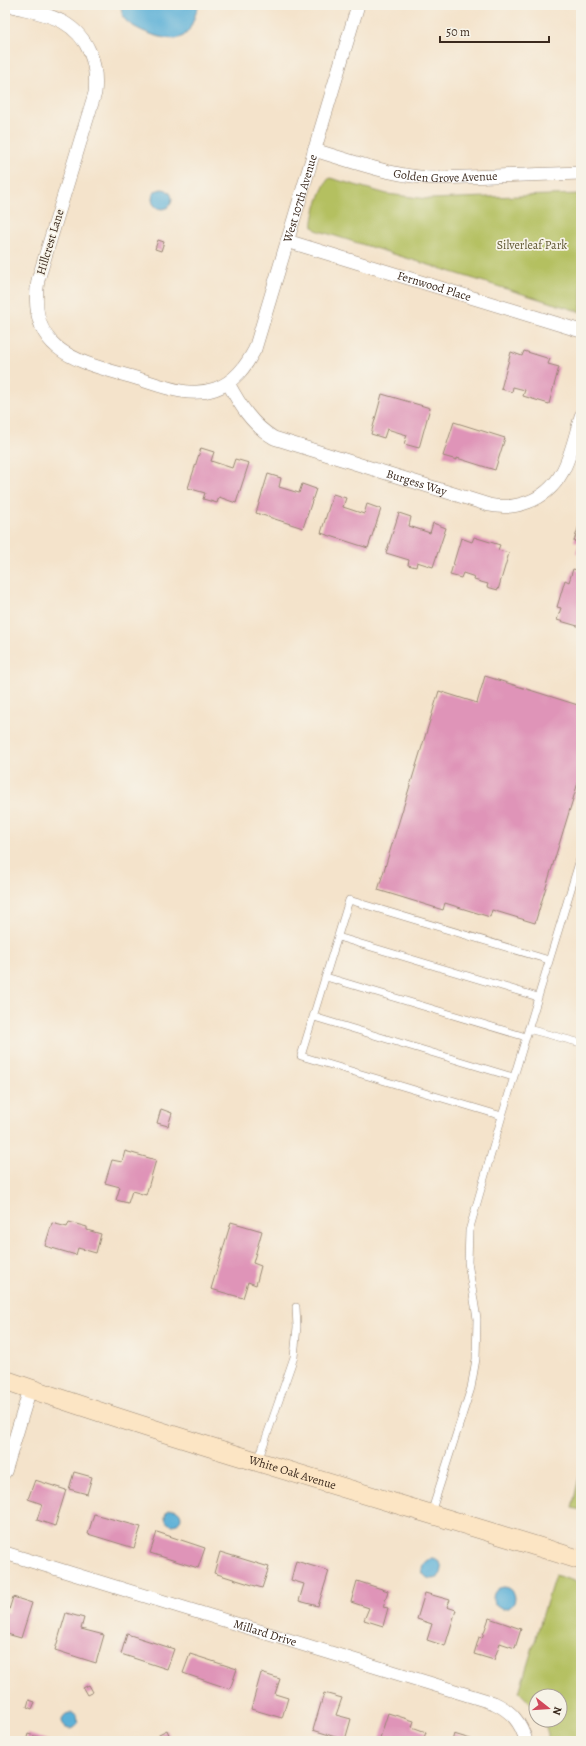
<svg xmlns="http://www.w3.org/2000/svg" width="586" height="1746" viewBox="0 0 586 1746" font-family="Alegreya,serif">
<rect width="100%" height="100%" fill="#f7f3e8"/>
<filter id="ink" filterUnits="userSpaceOnUse"><feTurbulence type="fractalNoise" baseFrequency=".025" numOctaves="2"/><feDisplacementMap in="SourceGraphic" scale="8" xChannelSelector="R" yChannelSelector="G"/><feConvolveMatrix kernelMatrix="1 2 1 2 8 2 1 2 1" color-interpolation-filters="sRGB"/></filter>
<filter id="wash" filterUnits="userSpaceOnUse"><feTurbulence type="fractalNoise" baseFrequency=".012" numOctaves="4" result="noise"/><feDisplacementMap in="SourceGraphic" scale="16" xChannelSelector="R" yChannelSelector="G"/><feGaussianBlur stdDeviation="0.9" result="paint"/><feColorMatrix in="noise" values="0 0 0 0 0 0 0 0 0 0 0 0 0 0 0 0 0 1.4 0 .05"/><feComposite in="paint" operator="in"/></filter>
<g filter="url(#wash)">
<rect width="100%" height="100%" fill="#f4e3cb"/>
<path fill="#b4c061" stroke="#787540" d="M330,178L387,194L428,199L581,194V312L316,230L313,227C311,219 323,181 330,178Z
M581,1469V1510L572,1508Z
M555,1575L581,1583V1741H548V1734L543,1720H560V1696H536V1709L519,1692Z"/>
<path fill="#5bb0d7" stroke="#4b6d7a" d="M121,5H199C194,16 192,31 182,37C170,44 130,29 123,17C122,14 121,8 121,5Z
M152 199a10 10 0 1 1 20 0a10 10 0 1 1-20 0Z
M165 1517a8 8 0 1 1 16 0a8 8 0 1 1-16 0Z
M422 1569a10 10 0 1 1 20 0a10 10 0 1 1-20 0Z
M493 1598a11 11 0 1 1 22 0a11 11 0 1 1-22 0Z
M62 1721a8 8 0 1 1 16 0a8 8 0 1 1-16 0Z"/>
<g id="blocks">
<path fill="#df94b8" d="M158,240L164,242L161,251L155,249Z
M524,351L550,359L548,364L559,367L549,404L523,396L525,390L513,387L512,392L501,389L511,352L522,356Z
M382,394L430,408L419,448L404,444L407,435L387,429L384,438L371,434Z
M454,422L505,438L495,470L457,458V460L443,456Z
M201,448L214,452L211,461L232,468L235,459L249,463L236,503L219,497L217,503L203,499L205,493L188,488Z
M268,474L281,478L279,487L299,493L302,484L316,489L303,528L256,513Z
M333,494L346,498L343,507L364,514L367,504L381,509L368,548L321,533Z
M399,513L411,517L409,526L430,533L433,523L446,528L433,567L417,562L416,567L408,565L409,560L386,553Z
M581,519V554L576,553L579,543L574,541Z
M474,537L500,545L498,550L509,553L498,590L487,587L488,584L474,580L475,577L463,573L461,578L450,575L461,538L472,542Z
M573,569L581,571V627L557,620L561,608L557,607L565,580L569,582Z
M485,676L581,706V773L535,923L492,910L490,917L445,903L443,910L378,890L439,691L477,703Z
M161,1109L172,1113L168,1126L157,1123Z
M125,1151L156,1160L146,1195L132,1191L128,1203L116,1200L120,1187L105,1183L112,1160L122,1162Z
M69,1222L87,1227V1230L101,1234L96,1253L78,1248L76,1255L45,1246L52,1223L67,1227Z
M231,1222L262,1231L253,1263L261,1266L256,1285L248,1282L243,1298L211,1289Z
M74,1472L92,1477L87,1494L69,1489Z
M35,1480L66,1490L55,1526L37,1520L42,1504L28,1499Z
M94,1514L141,1527L134,1548L88,1534Z
M157,1532L205,1548L198,1568L150,1553Z
M220,1552L269,1567L262,1588L214,1573Z
M296,1561L329,1571L318,1606L299,1601L304,1584L291,1580Z
M357,1581L388,1591L383,1607L388,1608L383,1626L364,1620L369,1608L351,1602Z
M425,1593L450,1600L447,1607L456,1610L445,1646L427,1640L432,1624L417,1619Z
M13,1597L32,1603L21,1638L7,1634L5,1640V1612L8,1613Z
M66,1613L84,1618L81,1629L104,1635L96,1663L55,1650Z
M489,1618L521,1629L515,1648L500,1643L494,1660L474,1654L479,1637L482,1638Z
M127,1634L174,1649L167,1669L121,1654Z
M190,1654L237,1669L230,1689L183,1673Z
M261,1673L280,1679L275,1694L288,1698L282,1718L251,1709Z
M89,1685L93,1692L87,1695L83,1688Z
M324,1693L342,1698L336,1715L351,1719L345,1740L313,1730Z
M29,1700L35,1702L32,1709L27,1707Z
M388,1713L414,1721L412,1727L426,1732L423,1741H379Z
M167,1730L170,1737L162,1740L159,1734Z
M28,1734L50,1741H26Z
M454,1734L477,1741H452Z"/>
</g>
</g>
<g filter="url(#ink)">
<use href="#blocks" fill-opacity="0" stroke="#988674" stroke-width="1"/>
<g fill="none" stroke-linecap="round" stroke-linejoin="round">
<g stroke="#988674" stroke-width="8">
<path id="lane" d="M338,937L538,997
M326,977L526,1037
M314,1017L513,1077
M528,1029L581,1043
M502,1116L301,1056L349,900L549,960
M258,1461L294,1357L297,1327L296,1307
M431,1513L471,1388L476,1359L477,1319L468,1262L469,1231L502,1116L581,856"/>
</g>
<g stroke="#988674" stroke-width="14">
<g id="street">
<path id="s1" d="M9,5C26,10 47,13 63,22C89,37 98,64 95,93L38,280C26,354 81,362 136,378C162,386 188,398 215,389C235,382 246,366 255,349L358,5"/>
<path id="s2" d="M314,150C355,162 396,178 439,178L581,173"/>
<path id="s3" d="M287,241L581,331"/>
<path id="s4" d="M228,383C240,405 252,425 274,438L489,505C503,508 515,507 528,502C566,488 571,450 581,416"/>
<path d="M5,1472L30,1389"/>
<path id="s5" d="M5,1553L494,1703C511,1711 521,1722 526,1741"/>
</g>
</g>
<g stroke="#988674" stroke-width="20">
<g id="secondary">
<path id="s6" d="M5,1380C195,1446 389,1500 581,1560"/>
</g>
</g>
<use href="#lane" stroke="#fff" stroke-width="7"/>
<use href="#street" stroke="#fff" stroke-width="13"/>
<use href="#secondary" stroke="#fce5c4" stroke-width="19"/>
</g>
</g>
<g text-anchor="middle" stroke-width="3.5" stroke-linejoin="round" paint-order="stroke">
<g font-size="12" fill="#3b2a1e" stroke="#f7f3e8">
<text dy="4" stroke="none"><textPath href="#s2" startOffset="135">Golden Grove Avenue</textPath></text>
<text dy="4" stroke="none"><textPath href="#s1" startOffset="790">West 107th Avenue</textPath></text>
<text transform="translate(50 242) rotate(-73)" y="4">Hillcrest Lane</text>
<text dy="4" stroke="none"><textPath href="#s3" startOffset="154">Fernwood Place</textPath></text>
<text dy="4" stroke="none"><textPath href="#s4" startOffset="222">Burgess Way</textPath></text>
<text dy="4" stroke="none"><textPath href="#s6" startOffset="302">White Oak Avenue</textPath></text>
<text dy="4" stroke="none"><textPath href="#s5" startOffset="272">Millard Drive</textPath></text>
</g>
<g font-size="12" fill="#5f5732" stroke="#f7f3e8">
<text x="532" y="249">Silverleaf Park</text>
</g>
</g>
<rect width="586" height="1746" fill="none" stroke="#f7f3e8" stroke-width="20"/>
<g transform="translate(548 1708) rotate(107)"><circle r="19" fill="#f7f3e8" stroke="#aca397"/>
<path d="M0-3L7 15L0 10L-7 15Z" fill="#d1495b"/>
<text y="-6" font-size="11" font-weight="bold" text-anchor="middle" fill="#3b2a1e">N</text>
</g>
<path d="M440 36v6h109v-6" fill="none" stroke="#3b2a1e" stroke-width="2"/>
<text x="446" y="36" font-size="12" fill="#3b2a1e" stroke="#f7f3e8" stroke-width="3" paint-order="stroke">50 m</text>
</svg>
